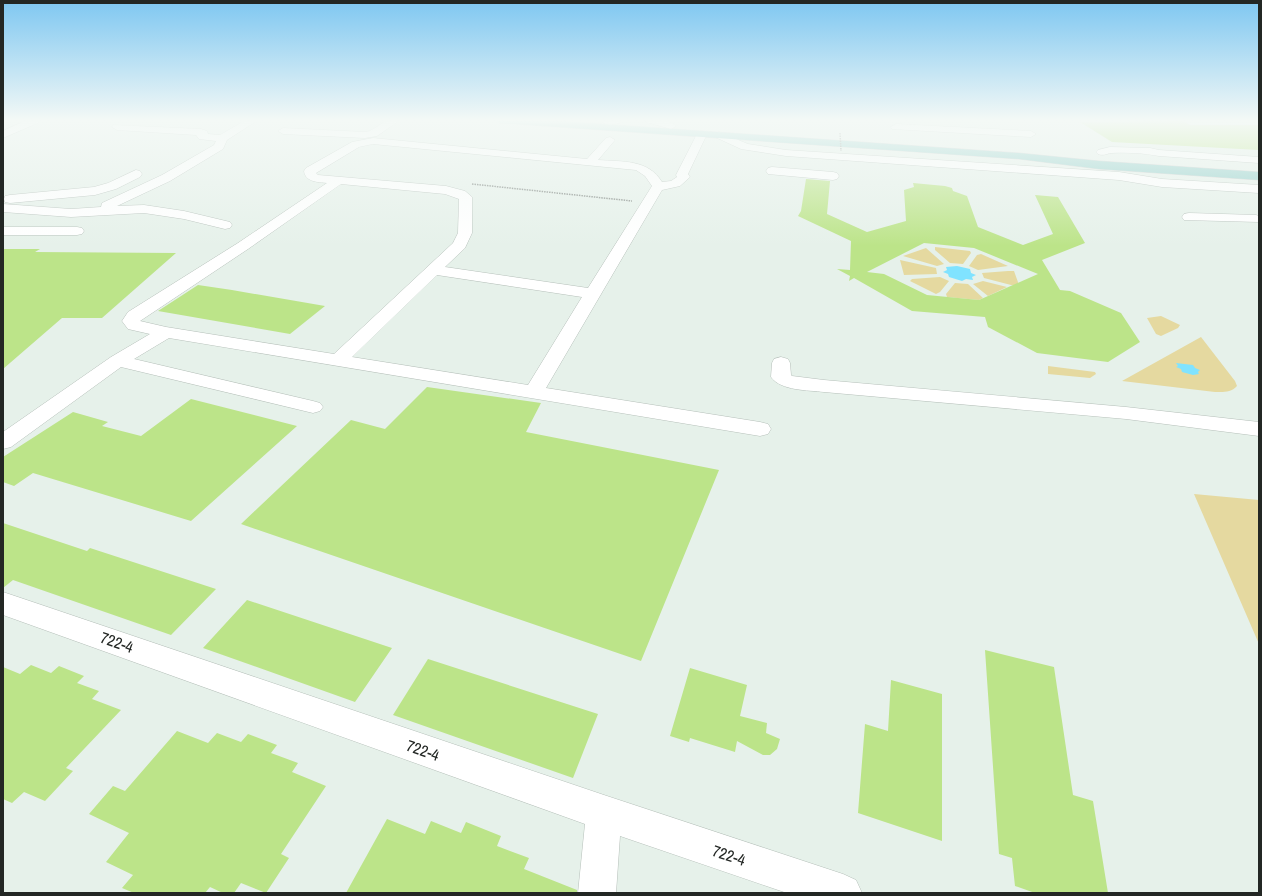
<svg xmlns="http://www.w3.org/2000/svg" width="1262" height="896" viewBox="0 0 1262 896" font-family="'Archivo Narrow',sans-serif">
<rect width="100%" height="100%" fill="#e6f1ea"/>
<path fill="#e5d9a0" d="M935,247L970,251L971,253L963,264L950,263L935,250Z
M926,248L944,264L937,266L903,256Z
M981,254L1008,266L978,270L969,266L977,255Z
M900,260L936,268L937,274L904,275Z
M1008,271H1014L1019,285H1011L984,278L982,273Z
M940,277L949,281L940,292L936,294L910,281L912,279Z
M983,281L1007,287L988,296L973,284Z
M955,283L968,284L983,298L979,300L947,297L946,294Z
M1161,316L1180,325L1178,328L1161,336L1156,334L1147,318Z
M1201,337L1235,381L1237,386C1231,393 1223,392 1215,392L1122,381Z
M1048,366L1095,372L1096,374L1090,378L1048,374Z
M1194,494L1259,500V644Z"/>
<path fill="#80e3ff" d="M957,266L970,269L971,273L976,275L972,277L973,280L966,279L962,281L949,277L948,274L943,272L947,270L946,267Z
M1176,363L1193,365L1195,368L1200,370L1198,372L1199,374L1193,375L1182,372L1181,369L1176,367L1178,366Z"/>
<path fill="#bce489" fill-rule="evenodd" d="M1183,121L1190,125H1259V150L1112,142L1080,122Z
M806,179L830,181L827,214L867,232L906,221L904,190L914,187L913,183L945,186L952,188L953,191L967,196L978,227L1023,245L1053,234L1035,195L1058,197L1085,243L1042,260L1060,290L1070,291L1121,313L1140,342L1108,362L1037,353L988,327L985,317L912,311L854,278L849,281L850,276L837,269L850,270L851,241L798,216L801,211ZM924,243L974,248L1038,274L979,300L927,295L884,274L867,272Z
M3,249H40L35,252L176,253L102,318H62L3,369Z
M198,285L232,290L325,306L290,334L158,311Z
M427,387L541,403L526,432L719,470L641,661L241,524L351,420L385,429Z
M191,399L297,426L191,521L33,473L14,486L3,482V457L73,412L108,422L102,426L141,436Z
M3,523L87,551L90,548L216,589L171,635L13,580L3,588Z
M247,600L392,648L355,702L203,648Z
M985,650L1054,667L1073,795L1093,801L1108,893H1035L1015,886L1012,858L999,854Z
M428,659L598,714L573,778L393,715Z
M31,665L51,673L59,666L84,676L77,683L99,691L92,699L121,710L66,768L73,771L45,801L24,792L12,803L3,799V667L20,674Z
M690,668L747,685L740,716L767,723L766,733L780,739L777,749L770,755H763L737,741L735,752L690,738L689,742L670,736Z
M891,680L942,694V841L858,813L865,724L888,731Z
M177,731L208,743L217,733L241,742L248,734L277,745L271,753L298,763L292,772L326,786L281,854L289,858L266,893L241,883L234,893H223L210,887L205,893H134L122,888L133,875L106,862L129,833L89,814L113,786L125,791Z
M387,819L425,834L431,821L461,833L466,822L501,836L497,846L529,858L524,869L577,890V893H346Z"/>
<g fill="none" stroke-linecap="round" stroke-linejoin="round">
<g stroke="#b6c0ba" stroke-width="1">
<path id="minor" d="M27,120H41L40,122L3,138V131Z
M246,120H258L227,140L223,149L170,181L117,206L144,205L184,211L230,222L232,225L230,228L225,229L184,219L144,213L71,217L3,212V204L71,209L101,207L102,203L162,175L214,145L216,141L199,139L196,135L117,130L112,127L113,125L201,129L207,131L208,134L220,135Z
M388,120H400L377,136L365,138L283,134L278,131L283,128L365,132L370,131Z
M605,120H625L624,122L609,125L605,124L604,122Z
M645,120C655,120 669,119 676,126L671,129L646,122Z
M896,124L1031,131L1036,134L1031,137L892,129L891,127Z
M702,131L707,134L688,174L690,177L680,186L662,190L546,388L760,422L768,424L771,429L768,434L760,436L169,338L134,359L313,401L320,403L323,407L320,411L313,413L121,367L11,447L3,449V432L111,357L150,334L128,329L122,321L128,312L238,243L327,183C318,182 305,182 304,171L306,168L352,142L373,138L587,159L606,138L610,137L615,140L598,160C623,162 648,159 662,182L671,181L677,177L676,175L697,134ZM373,144L636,170L645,176L652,186L588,288L445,267L465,248L472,233V197L465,191L446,186L318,175L316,173L359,147ZM341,184L445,194L459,199L458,233L453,243L334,354L166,327L140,321L248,249ZM437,275L582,297L528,385L352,357Z
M719,132L748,144L786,150L1119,172L1162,179L1259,185V193L1162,187L1119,180L786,156L741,149L715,137L714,135Z
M1110,147L1150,148L1159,150L1259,157V163L1159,156C1144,153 1126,152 1111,153C1106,154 1103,156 1098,154L1096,152L1098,150Z
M772,167L833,172L837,173L839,176L837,179L833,180L768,174L766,171L768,168Z
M136,170L140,171L142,174L140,177L116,189L95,195L10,203L5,202L4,199L5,196L10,195L94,187L108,183Z
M1189,213L1256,215L1259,216V222L1184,220L1182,217L1184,214Z
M3,227H77L82,228L84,231L82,234L77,235H3Z
M781,357L788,359L790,363L791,375L792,376L824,380L1126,407L1259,422V436L1126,419L824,392C808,390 781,391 771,377L772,363L774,359Z
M3,592L604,795L843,874L856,880L862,893H787L620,836L616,893H578L585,824L3,615Z"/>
</g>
<g stroke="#cfcfcf" stroke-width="1">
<path id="major" d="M495,120H545L1019,153L1099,161L1259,172V180L1099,169L1019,159L500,123Z"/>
</g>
<path stroke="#858c87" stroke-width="1.5" stroke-dasharray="1.5 1" stroke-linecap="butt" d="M472,184L632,201"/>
<use href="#minor" fill="#fff" fill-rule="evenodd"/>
<use href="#major" fill="#91cec9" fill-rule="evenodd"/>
<path stroke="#858c87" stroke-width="1.5" stroke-dasharray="1.5 1" stroke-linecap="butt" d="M840,133L841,151"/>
</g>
<linearGradient id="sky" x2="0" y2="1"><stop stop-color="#7ec7f1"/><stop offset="0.49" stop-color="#f4f9f6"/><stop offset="1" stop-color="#f4f9f6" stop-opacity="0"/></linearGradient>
<rect width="1262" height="246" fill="url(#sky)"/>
<g text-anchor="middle" stroke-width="3.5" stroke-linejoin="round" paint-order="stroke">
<g font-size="16" fill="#232724" stroke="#fff">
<text transform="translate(117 642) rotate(19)" y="6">722-4</text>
<text transform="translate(423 750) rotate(19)" y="6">722-4</text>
<text transform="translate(729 855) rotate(18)" y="6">722-4</text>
</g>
</g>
<rect width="1262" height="896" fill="none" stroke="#232724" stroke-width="8"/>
</svg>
